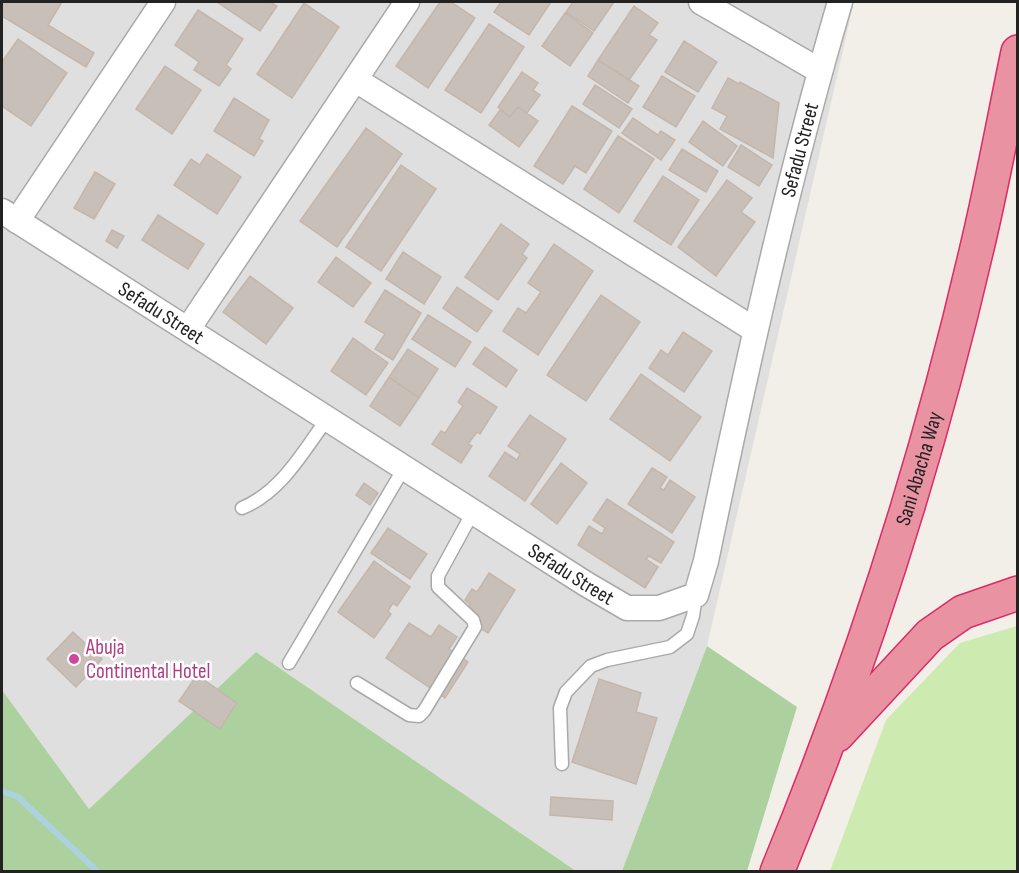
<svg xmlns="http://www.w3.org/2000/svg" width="1019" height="873" viewBox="0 0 1019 873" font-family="'Sofia Sans Condensed',sans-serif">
<rect width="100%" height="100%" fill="#f2efe9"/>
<path fill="#e0dfdf" d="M2,2H854L707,646L622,871H576L256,652L89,809L2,690Z"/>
<path fill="#cdebb0" d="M1017,626V871H830L886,720L960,643Z"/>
<path fill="#add19e" d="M707,646L797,707L747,871H622Z
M256,652L576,871H2V690L89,809Z"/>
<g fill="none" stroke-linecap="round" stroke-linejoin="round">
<path stroke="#aad3df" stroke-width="6" d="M2,791L18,797L98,872"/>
</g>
<path fill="#c7bfb8" stroke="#c4b6ab" stroke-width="1.5" d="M2,2H62L48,25L94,53L86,67L2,16Z
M217,2H270L277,6L260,31Z
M440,2H451L475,18L428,88L396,66Z
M501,2H551L529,35L494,12Z
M573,2H614L594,31L566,12Z
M304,3L339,27L292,98L257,74Z
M634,6L658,23L649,35L657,40L629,80L598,60Z
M198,10L243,39L226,65L231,69L219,86L194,70L199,62L175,45Z
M565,13L593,33L570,66L542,46Z
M489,24L524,47L481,113L445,90Z
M18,39L67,73L31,126L2,106V62Z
M684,41L717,62L698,92L665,72Z
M598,60L639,86L628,103L588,76Z
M165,66L201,90L172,134L136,109Z
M522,72L538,83L533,90L540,95L527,113L518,107L510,117L498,107Z
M662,76L695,96L676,127L643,107Z
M728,78L739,84L740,82L779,103L773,158L720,129L727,116L712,108Z
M595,85L632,109L619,128L583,104Z
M234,98L269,120L259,139L263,141L254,156L214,131Z
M572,106L612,131L586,173L575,166L563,184L534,166Z
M518,107L538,121L519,147L489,125L500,110L510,117Z
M633,118L658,135L661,131L675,140L661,160L622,133Z
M703,121L737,146L723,166L689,142Z
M366,128L402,154L337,247L300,221Z
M618,136L654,159L619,213L584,189Z
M741,145L772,165L759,186L728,167Z
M682,149L718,171L706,192L669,170Z
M207,154L241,177L217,214L174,185L191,159L200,165Z
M401,165L436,189L381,271L346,247Z
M95,172L115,184L94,219L74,208Z
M663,176L699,200L671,245L634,221Z
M727,180L752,198L741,212L755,222L716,276L678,247Z
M158,215L204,244L188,269L142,240Z
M501,224L529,244L522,254L527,258L498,300L465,277Z
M112,230L124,236L117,248L106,241Z
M554,244L593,271L538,355L503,331L518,308L526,313L541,292L528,283Z
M403,252L441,277L424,304L386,279Z
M336,257L371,283L353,307L318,282Z
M250,276L293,308L266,344L223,312Z
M457,287L492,311L477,332L443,308Z
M385,290L421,313L393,360L375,349L385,334L365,322Z
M601,295L640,322L586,401L547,375Z
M428,315L471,342L455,367L412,339Z
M683,332L712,351L684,392L649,368L661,350L668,355Z
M353,338L388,363L366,395L331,371Z
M485,347L517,370L506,387L473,364Z
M408,349L438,369L419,398L389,377Z
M641,374L701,417L670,461L610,419Z
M389,377L419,398L400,426L370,406Z
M467,388L497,407L480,434L477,432L468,444L472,446L461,463L432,444L441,431L445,433L463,406L458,402Z
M530,415L566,439L525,501L489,476L505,452L517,460L520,454L508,446Z
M561,463L587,483L557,524L531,504Z
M652,468L667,477L660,488L664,490L670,480L695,497L672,533L628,504Z
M364,483L378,493L370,505L356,495Z
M607,499L674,542L661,563L649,556L646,559L658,567L645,588L578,545L589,526L602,534L605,528L593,520Z
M388,528L427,554L410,579L371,553Z
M374,561L410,587L397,606L393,603L388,611L391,614L374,638L338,612Z
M489,573L515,590L488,633L462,617L470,604L465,600L472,589L477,592Z
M409,623L431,637L439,625L457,637L449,649L468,662L445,698L386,658Z
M73,632L102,659L76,687L47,659Z
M197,675L237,703L220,729L179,701Z
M599,679L641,693L636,712L657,718L636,784L572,762Z
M551,797L613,801L612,820L550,815Z"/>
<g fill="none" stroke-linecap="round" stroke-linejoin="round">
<g stroke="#a9a9a9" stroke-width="15">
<path id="service" d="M242,508C281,492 303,452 327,419
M289,663L404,468
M357,683L409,715L419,716L424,711L475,627L473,620L438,587V576L473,512
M562,764L560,708L566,692L591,666L607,660L670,647L687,634L693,616L696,595"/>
</g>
<g stroke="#a9a9a9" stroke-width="27">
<g id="minor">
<path d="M701,2L820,71"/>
<path d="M356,80L755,330"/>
<path id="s1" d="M2,211L586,584L627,608H659L696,595L706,561C745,373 786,186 840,2"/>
<path d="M17,221L163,2"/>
<path d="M188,329L407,2"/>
</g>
</g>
<g stroke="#dc2a67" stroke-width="36">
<g id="motorway">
<path d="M837,735L930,635L963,612L1018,593"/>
<path id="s2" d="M777,872C860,671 927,463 976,252C992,186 1004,119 1018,52"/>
</g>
</g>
<use href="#service" stroke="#fff" stroke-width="12"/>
<use href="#minor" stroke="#fff" stroke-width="24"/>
<use href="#motorway" stroke="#e892a2" stroke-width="33"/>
</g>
<circle fill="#d1479c" stroke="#fff" stroke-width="2" cx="74" cy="659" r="6"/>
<g text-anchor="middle" stroke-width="5" stroke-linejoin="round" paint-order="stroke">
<g font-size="21" fill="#222" stroke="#fff">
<text dy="7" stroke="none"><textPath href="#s1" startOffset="1269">Sefadu Street</textPath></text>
<text dy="7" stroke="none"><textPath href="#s1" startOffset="189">Sefadu Street</textPath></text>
<text dy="7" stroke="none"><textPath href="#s2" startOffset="428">Sani Abacha Way</textPath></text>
<text dy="7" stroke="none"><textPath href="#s1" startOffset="675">Sefadu Street</textPath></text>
</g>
<g font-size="21" fill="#b23c85" stroke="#fff" text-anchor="start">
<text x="86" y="654">Abuja<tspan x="86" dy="24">Continental Hotel</tspan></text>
</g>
</g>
<rect width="1019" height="873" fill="none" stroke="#222222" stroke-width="6"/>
</svg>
